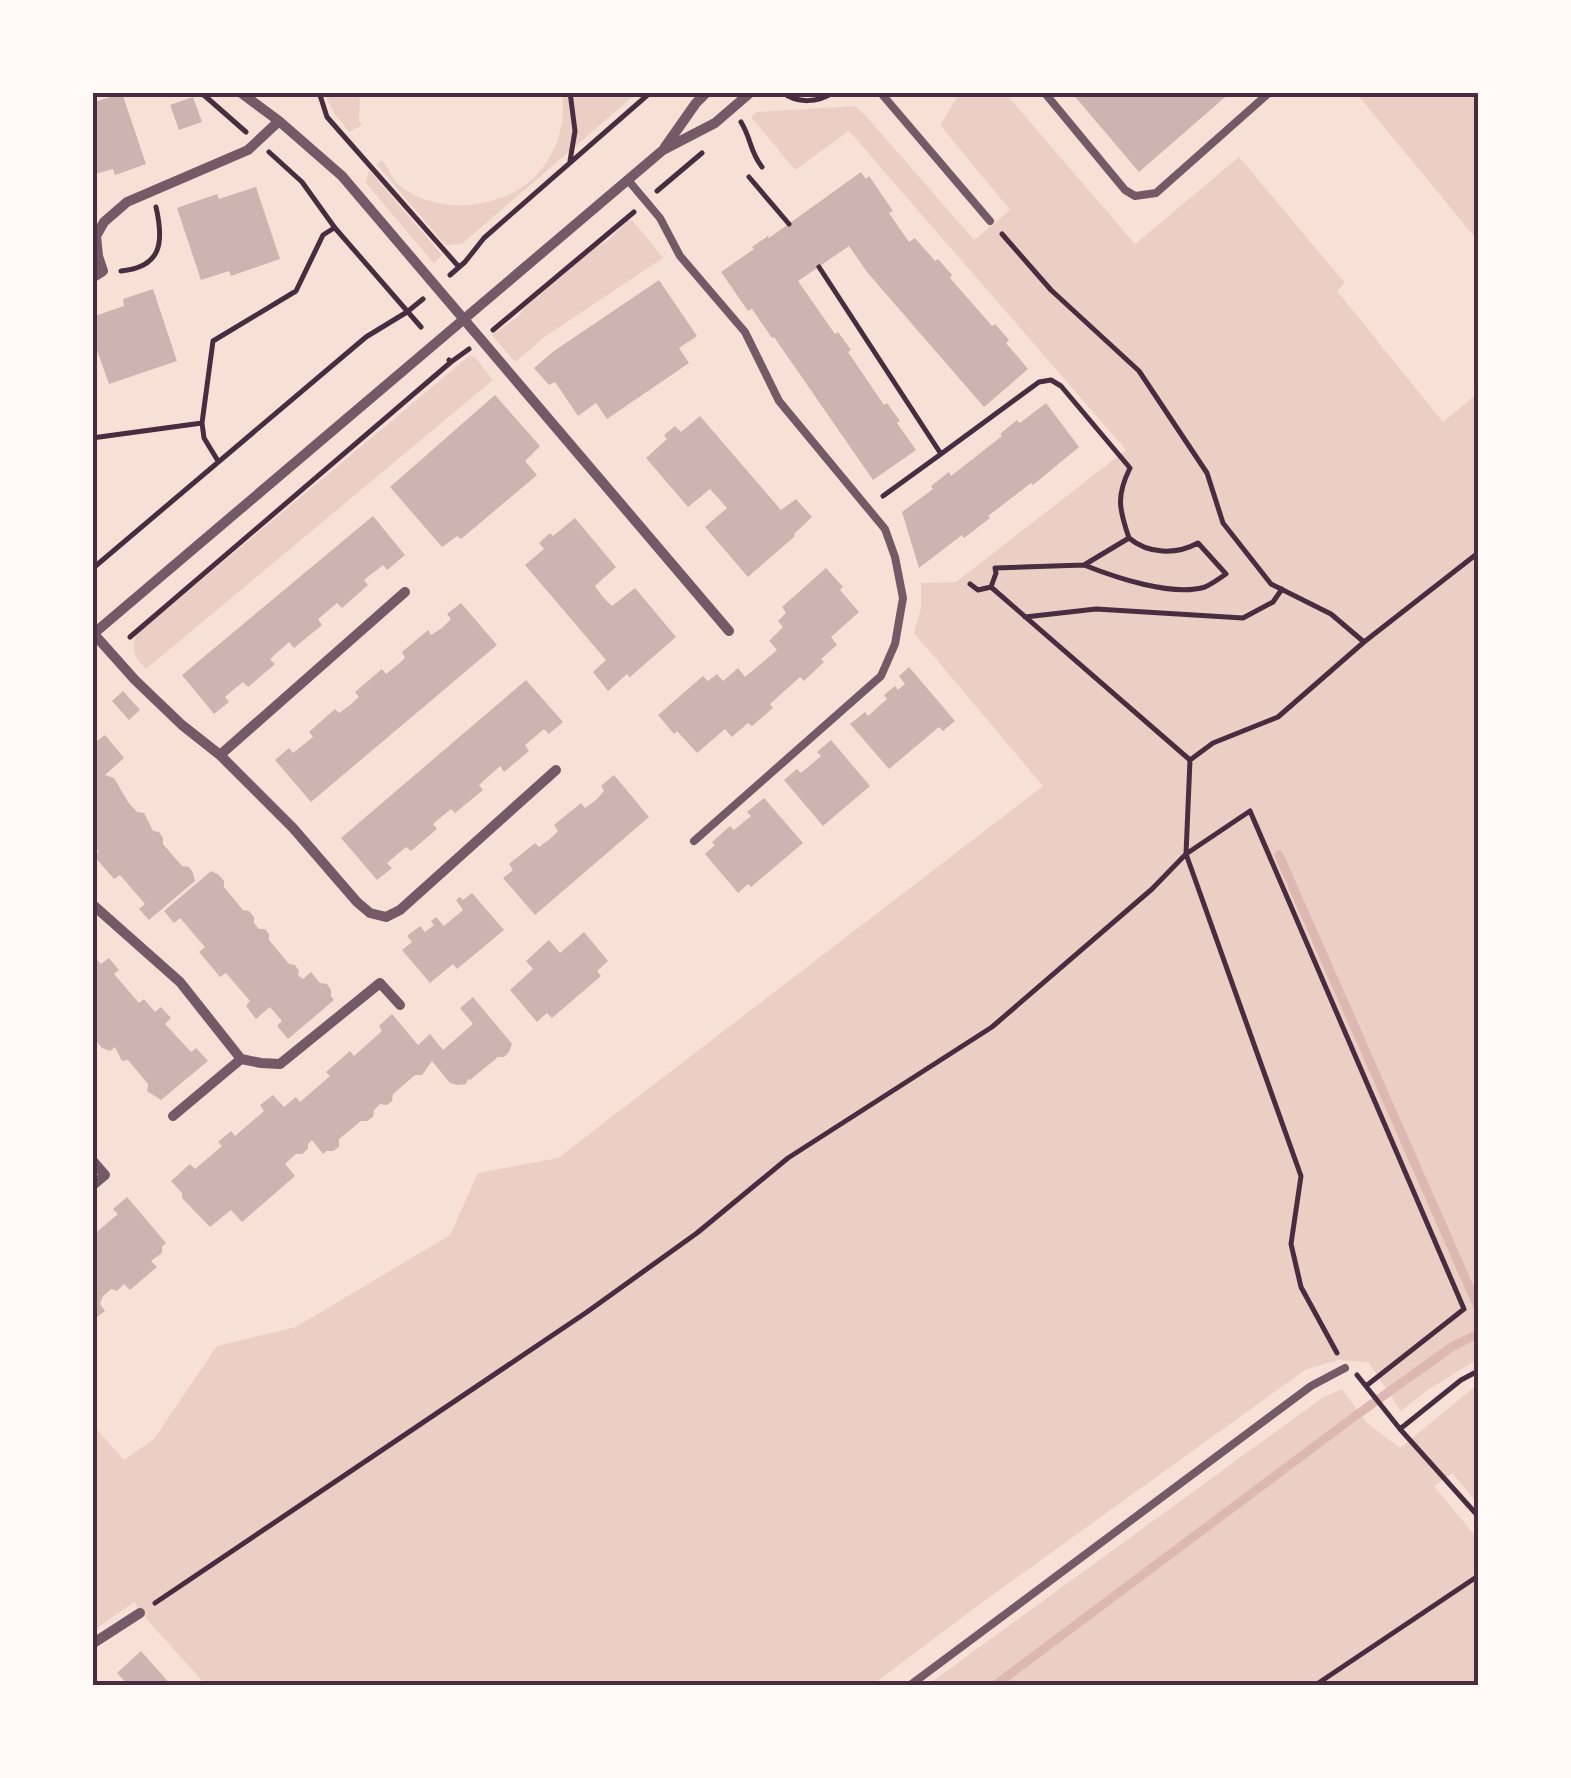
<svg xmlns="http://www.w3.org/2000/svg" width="1571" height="1778" viewBox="0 0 1571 1778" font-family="'Alegreya Sans',sans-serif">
<rect width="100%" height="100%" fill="#f7e1d7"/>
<path fill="#ebcfc5" d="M324,93H360L359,121L362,125L349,132L334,113Z
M562,93H637L462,244L446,245L442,241L377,165L382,160C388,168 393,180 400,186C441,218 513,209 543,167C560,145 565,120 562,93Z
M960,93H1005L1135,244L1239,157L1345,283L1337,291L1443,422L1478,393V1359L1426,1391L1401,1411L1368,1362L1338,1360L1305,1370L980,1604L872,1685H206L149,1622L134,1602L93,1631L92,1424L124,1460L154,1439L217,1346L296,1327L450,1235L478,1173L558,1158L1043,786L914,633L921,608V583L956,582L1126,450L849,131L795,170L751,117L756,112L855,106L866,116L974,240L1010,210L940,125Z
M1356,93H1478V241Z
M369,170L442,255L434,264L366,183Z
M628,220L633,221L663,258L546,336L515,362L492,335C501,328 520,319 523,309L598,245C609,244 619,228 628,220Z
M469,356L475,357L493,380L146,669C135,658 130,649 137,634Z
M1478,1384V1504L1452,1473L1434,1486L1478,1539V1685L926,1686L1322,1398L1342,1389L1367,1423L1400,1448Z"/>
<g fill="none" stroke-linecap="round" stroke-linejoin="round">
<path stroke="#dcb8b0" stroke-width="9" d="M1279,855L1478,1307
M994,1686L1351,1419L1453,1346L1478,1334"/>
</g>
<path fill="#ccb4b1" d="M1071,92H1231L1139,172Z
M122,93L146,164L115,175L113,169L92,175V103Z
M193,97L202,122L179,130L170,105Z
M861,172L866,179L869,176L893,211L889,213L909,242L915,238L935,261L938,259L952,275L950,278L992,326L995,324L1009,340L1006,343L1028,369L984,407L867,272L849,246L798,281L835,334L838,332L851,350L848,352L884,405L887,403L900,421L897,423L916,450L873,480L774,337L772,338L752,309L748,311L721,272L754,249L752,247L768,236L769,238Z
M256,187L280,259L231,276L229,271L201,280L177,208L217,194L219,199Z
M659,280L697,336L679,348L689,363L607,419L596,403L578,416L555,382L549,385L534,368L554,351Z
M153,289L177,361L109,384L92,336V317L124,306L123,299Z
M495,395L540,446L525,461L537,475L461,539L457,536L442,547L390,487Z
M1046,403L1079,447L1033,485L1031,483L988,516L990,518L964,538L962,535L919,568L902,512L933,489L931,486L949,472L951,476L1002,436L1000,434L1017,420L1020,423Z
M700,416L781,510L796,499L812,517L794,534L795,536L748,577L705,527L727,508L710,489L688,507L646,458L667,439L664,435L675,426L681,432Z
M373,516L405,555L387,570L383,565L364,580L368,585L342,608L337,603L318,619L322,625L294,648L289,642L270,659L275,664L248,687L243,682L233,690L225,697L229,702L214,714L182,675Z
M575,518L616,567L595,586L602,596L612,606L635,588L676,637L630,677L627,674L608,691L593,672L606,660L525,565L544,549L539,543L550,533L553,536Z
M826,568L843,587L840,590L859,612L831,637L837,645L821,659L824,662L804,681L800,677L770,704L773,708L752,726L748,723L732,737L725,729L697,753L677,731L674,734L658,715L703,676L708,681L717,674L723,681L738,668L745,677L777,650L769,641L783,627L778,621L786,613L782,607Z
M461,603L497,645L311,802L275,760L289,748L293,753L313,737L309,732L335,709L339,713L349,706L359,697L355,692L382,669L386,674L395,667L405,658L402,652L428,630L431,635L442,628L451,619L447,614Z
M909,667L955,721L943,731L939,727L889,769L850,724L865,712L868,716L887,699L884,695L895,686L898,690L905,684L899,676Z
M526,680L563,722L549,734L544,729L525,745L529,751L504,772L500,766L479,785L483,790L455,813L451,809L433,824L437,829L411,851L406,847L387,863L392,868L377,880L341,838Z
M123,691L140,710L129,720L112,701Z
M105,735L124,758L105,775L114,778L128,802L137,812L144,813L153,831L159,832L163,838V844L182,866L189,867L193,873L195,881L149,920L139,909L145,904L120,875L114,879L94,856L99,851L92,843V745Z
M831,740L870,786L823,826L784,780L797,769L801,773L821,756L817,752Z
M614,775L649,817L535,915L503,878L513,870L509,864L535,843L539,847L550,839L558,831L554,825L581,803L585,808L596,800L604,791L601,786Z
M764,798L803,843L751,887L748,884L738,893L705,854L715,845L712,842L730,826L734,830L751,816L747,812Z
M211,871L219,875L224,881V887L243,910L249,911L254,917V923L259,929H265L269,934V940L289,964L295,965L299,971L298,975L303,979L311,972L320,983L327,984L331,990V996L334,1000L288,1039L277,1026L282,1021L270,1007L256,1019L246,1006L250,1001L226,973L220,977L199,952L205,947L180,918L174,923L164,911Z
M472,893L504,930L457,969L453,964L430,983L402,950L412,942L407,936L420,926L425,932L434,925L431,921L436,917L444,926L463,910L456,900L460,897L463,900Z
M584,932L608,961L597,971L601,976L552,1018L547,1013L537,1022L510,990L533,969L526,961L549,940L560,953Z
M92,954L101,964L109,958L119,970L114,974L139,1003L144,999L155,1012L161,1007L171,1018L165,1024L191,1052L196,1048L208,1061L161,1100L147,1091L148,1084L128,1060L122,1061L115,1047L110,1051L102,1048L97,1042V1036L92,1030Z
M473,997L512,1044L509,1052L504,1057H498L470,1080L468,1079L466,1084L457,1085L450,1083L432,1061L422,1075H415L393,1094L392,1101L387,1105L380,1104L374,1110L373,1117L367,1121H361L339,1139V1147L333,1151H326L323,1154L312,1140L308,1144V1149L302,1154H296L285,1164L295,1176L242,1222L231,1210L210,1227L182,1198V1193L171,1181L190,1164L195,1169L222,1146L218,1142L231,1131L235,1136L250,1123L264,1111L260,1105L273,1095L284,1107L296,1097L300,1102L330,1076L326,1072L350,1051L354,1056L382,1031L379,1026L392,1014L418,1045L430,1034L443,1050L473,1024L460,1008Z
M127,1197L166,1243L162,1247V1253L151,1261L157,1267L130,1290L124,1284L117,1291L111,1289L103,1296L100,1304L105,1311L92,1321V1236L118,1214L113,1209Z
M141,1651L172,1686H129L117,1673Z"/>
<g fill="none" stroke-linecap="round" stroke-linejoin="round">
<path stroke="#4a2c40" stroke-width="5" d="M198,92L205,96L246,132
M319,92L327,117L459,267
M782,92C797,104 818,103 834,92
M741,122C752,140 749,150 762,167
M269,152L302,182L335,228L421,327
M570,161L575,131L570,92
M749,177L789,224
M657,191L702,153
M1002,234L1051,290L1139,371L1207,473L1223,523L1271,584L1331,614L1364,642
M819,267L941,454L883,496
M121,271C162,267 164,242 156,207
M450,275L465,262L484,238L651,92
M493,330L634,212
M451,362L469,349
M92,438L202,423
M941,454L1039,382L1051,380L1061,386L1130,468C1116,496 1119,509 1129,538
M218,461L204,438L202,423L213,341L296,291L323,235L334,228
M92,569L366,337L407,312L423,299
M970,584L978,590L991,587L1190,760
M991,587L996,573L995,568L1084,565L1129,538C1148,554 1176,555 1198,543L1226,574C1220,578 1212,584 1205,587C1172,597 1114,577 1084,565
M1025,617L1096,609L1243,618L1273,602L1282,589
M130,637L451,362L449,360
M92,672L93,671
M1337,1353L1301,1287L1291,1244L1301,1176L1186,854L1190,760L1213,743L1278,717L1364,642L1478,553
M1357,1375L1400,1429L1461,1380L1478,1371
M1400,1429L1478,1516
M155,1603L587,1312L697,1233L788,1158L992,1027L1152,889L1186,854L1250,811L1464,1309L1366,1386
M1314,1686L1478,1576"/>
<path stroke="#755966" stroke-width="8" d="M880,92L990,221
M1044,92L1125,190L1135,196L1156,193L1270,92
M628,180L660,218L680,256L745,332L779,401L885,529L895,557L903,598L895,644L881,676L694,841
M909,1686L1311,1386L1345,1368"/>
<path stroke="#755966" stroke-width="10" d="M240,92L279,121L342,176L729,631
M665,147L696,103L707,92
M92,278L103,271L98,256L96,236L104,222L127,202L248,150L279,121
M94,634L135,680L182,725L220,755L293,828L357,902L370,913L386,917L400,910L556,770
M92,635L663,150L715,123L751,92
M220,755L405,592
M92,904L180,982L241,1059L261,1063L280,1064L380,983L400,1005
M173,1116L241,1059
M92,1160L105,1175L92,1186
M92,1644L140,1613"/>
</g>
<rect width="1571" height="1778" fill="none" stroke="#fffaf5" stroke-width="190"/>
<rect x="95" y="95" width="1381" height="1588" fill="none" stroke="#4a2c40" stroke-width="4"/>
</svg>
